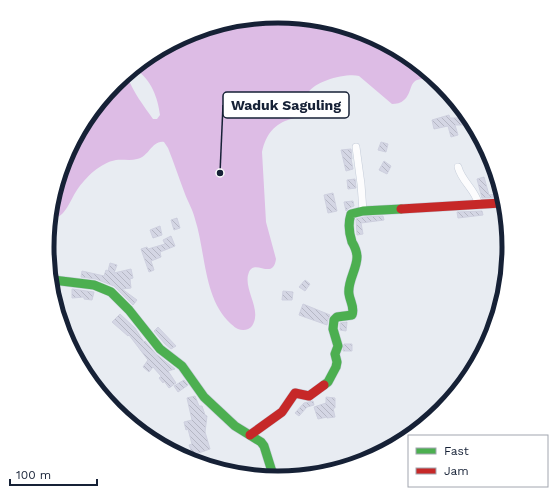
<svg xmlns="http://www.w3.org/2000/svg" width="556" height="495" viewBox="0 0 556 495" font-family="'Work Sans',sans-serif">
<defs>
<pattern id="building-back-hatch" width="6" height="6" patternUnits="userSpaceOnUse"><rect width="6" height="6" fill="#d4d6e4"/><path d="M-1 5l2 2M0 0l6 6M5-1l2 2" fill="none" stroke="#b5b7c4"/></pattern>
</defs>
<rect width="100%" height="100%" fill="#e8ecf2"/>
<path fill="#ddbce5" d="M278,16L367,34L442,84L444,88C436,87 431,79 424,79C408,78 413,93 404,100C401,103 396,104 392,104L359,76C346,73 315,81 308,93C305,100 306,109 302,114C299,117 295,118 291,119C274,124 266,134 262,152L266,222L276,259C273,281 255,258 249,272C242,289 263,309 252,326C249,330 243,331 238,329C235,328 234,326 231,324C203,298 206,253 195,219C193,210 188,202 185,194C179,178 174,163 168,148L164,142C152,140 149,157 137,159C130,161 123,159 116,160C100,163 86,177 77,190C70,200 66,217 52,219L64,159L114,84L127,75C132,91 144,106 153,119H157L160,115C158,98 151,79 136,70L190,34Z"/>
<path fill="url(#building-back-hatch)" stroke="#ced0df" d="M449,115L450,118H463V125H455L458,135L451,137L448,126L434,129L432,120Z
M381,142L388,144L386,152L378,150Z
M351,149L352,159H351L353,169L346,171L341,150Z
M384,161L391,166L387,174L379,170Z
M484,177L489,195L496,194L497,197L482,198L477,179Z
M355,179L356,188L348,189L347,180Z
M333,193L337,211L328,213L324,195Z
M353,201L354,206L349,208L346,211L344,202Z
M482,211L483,215L458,218L457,212Z
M383,216L384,220L361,223L363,234L357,235L356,219L364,217Z
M177,218L180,228L174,230L171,220Z
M160,226L162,235L153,238L150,230Z
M171,236L175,246L160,252L161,257L151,261L154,270L149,272L141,249L147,247L148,249L165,244L163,240Z
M110,263L117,265L114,273L131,269L133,278L130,279L131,288L122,289L137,300L133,305L114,286L96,279L81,277L82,271L104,276L106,270L108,271Z
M305,280L310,284L305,291L299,287Z
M72,289L94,292L92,300L84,299V297L72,298Z
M283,291L293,292L292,300H282Z
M303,304L330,315L328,319L327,325L299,315Z
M120,314L135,328L144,342L145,341L156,354L175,369L168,371L176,383L169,388L164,381L163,383L159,378L161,376L153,367L149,372L143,367L148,360L129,335L128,336L112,322Z
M347,322L346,331L340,330V323Z
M158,327L176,346L171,349L165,344L154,331Z
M344,344H352V351H343Z
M184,380L188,385L178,392L174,386Z
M195,396L199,406H202L205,415L207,416L205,432L210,449L193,455L189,445L192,444L188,429L186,430L184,422L192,420L187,398Z
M326,397L335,398V408H333L335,417L327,418V417L318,419L314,407L326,403Z
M313,401L314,405L307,407L299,416L295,413L304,403Z"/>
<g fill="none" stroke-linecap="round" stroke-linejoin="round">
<g stroke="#c4ccd9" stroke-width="8">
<path id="street" d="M356,147L361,184L363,211
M458,167C462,182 475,189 479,205"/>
</g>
<g stroke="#c4ccd9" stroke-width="10">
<path id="fast" d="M53,280L94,285L111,292L129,310L160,349L182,366L204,397L235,426L261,442L264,446L274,478
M324,385L328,382L336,367L337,362L335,354L338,346L333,329L334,320L337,317L352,315C355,307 350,302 349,294C347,282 357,269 357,257C357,251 355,247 352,242C349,233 348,223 351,214L363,211L401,209"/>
</g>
<g stroke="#c4ccd9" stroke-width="10">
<path id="jam" d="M401,209L501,203
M250,435L282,412L295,393L309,396L324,385"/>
</g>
<use href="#street" stroke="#fcfcfd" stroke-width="7"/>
<use href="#fast" stroke="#4caf50" stroke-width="9"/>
<use href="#jam" stroke="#c62828" stroke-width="9"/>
</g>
<path d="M0 0H556V495H0ZM54 247a224 224 0 1 1 448 0a224 224 0 1 1-448 0Z" fill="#fff" fill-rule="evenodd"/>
<path fill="none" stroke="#162136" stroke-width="5" d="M54 247a224 224 0 1 1 448 0a224 224 0 1 1-448 0Z"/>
<path fill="none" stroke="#162136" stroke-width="1.5" d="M220 173L223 105"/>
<circle fill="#162136" stroke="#fff" stroke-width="1.5" cx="220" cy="173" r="4"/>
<rect fill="#fff" stroke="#162136" stroke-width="1.5" x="223" y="92" width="126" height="26" rx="4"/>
<g font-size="14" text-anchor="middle" font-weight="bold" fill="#162136">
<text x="286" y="110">Waduk Saguling</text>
</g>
<rect x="408" y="435" width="140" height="52" fill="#ffffff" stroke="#a2a6af"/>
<rect x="416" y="448" width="20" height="6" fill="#4caf50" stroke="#a2a6af"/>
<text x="444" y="455" font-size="12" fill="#162136">Fast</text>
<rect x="416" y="468" width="20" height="6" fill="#c62828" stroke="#a2a6af"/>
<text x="444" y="475" font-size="12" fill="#162136">Jam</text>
<path d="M10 479v6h87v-6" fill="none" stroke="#162136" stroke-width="2"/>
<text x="16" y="479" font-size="12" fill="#162136" stroke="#ffffff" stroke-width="3" paint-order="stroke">100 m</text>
</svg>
